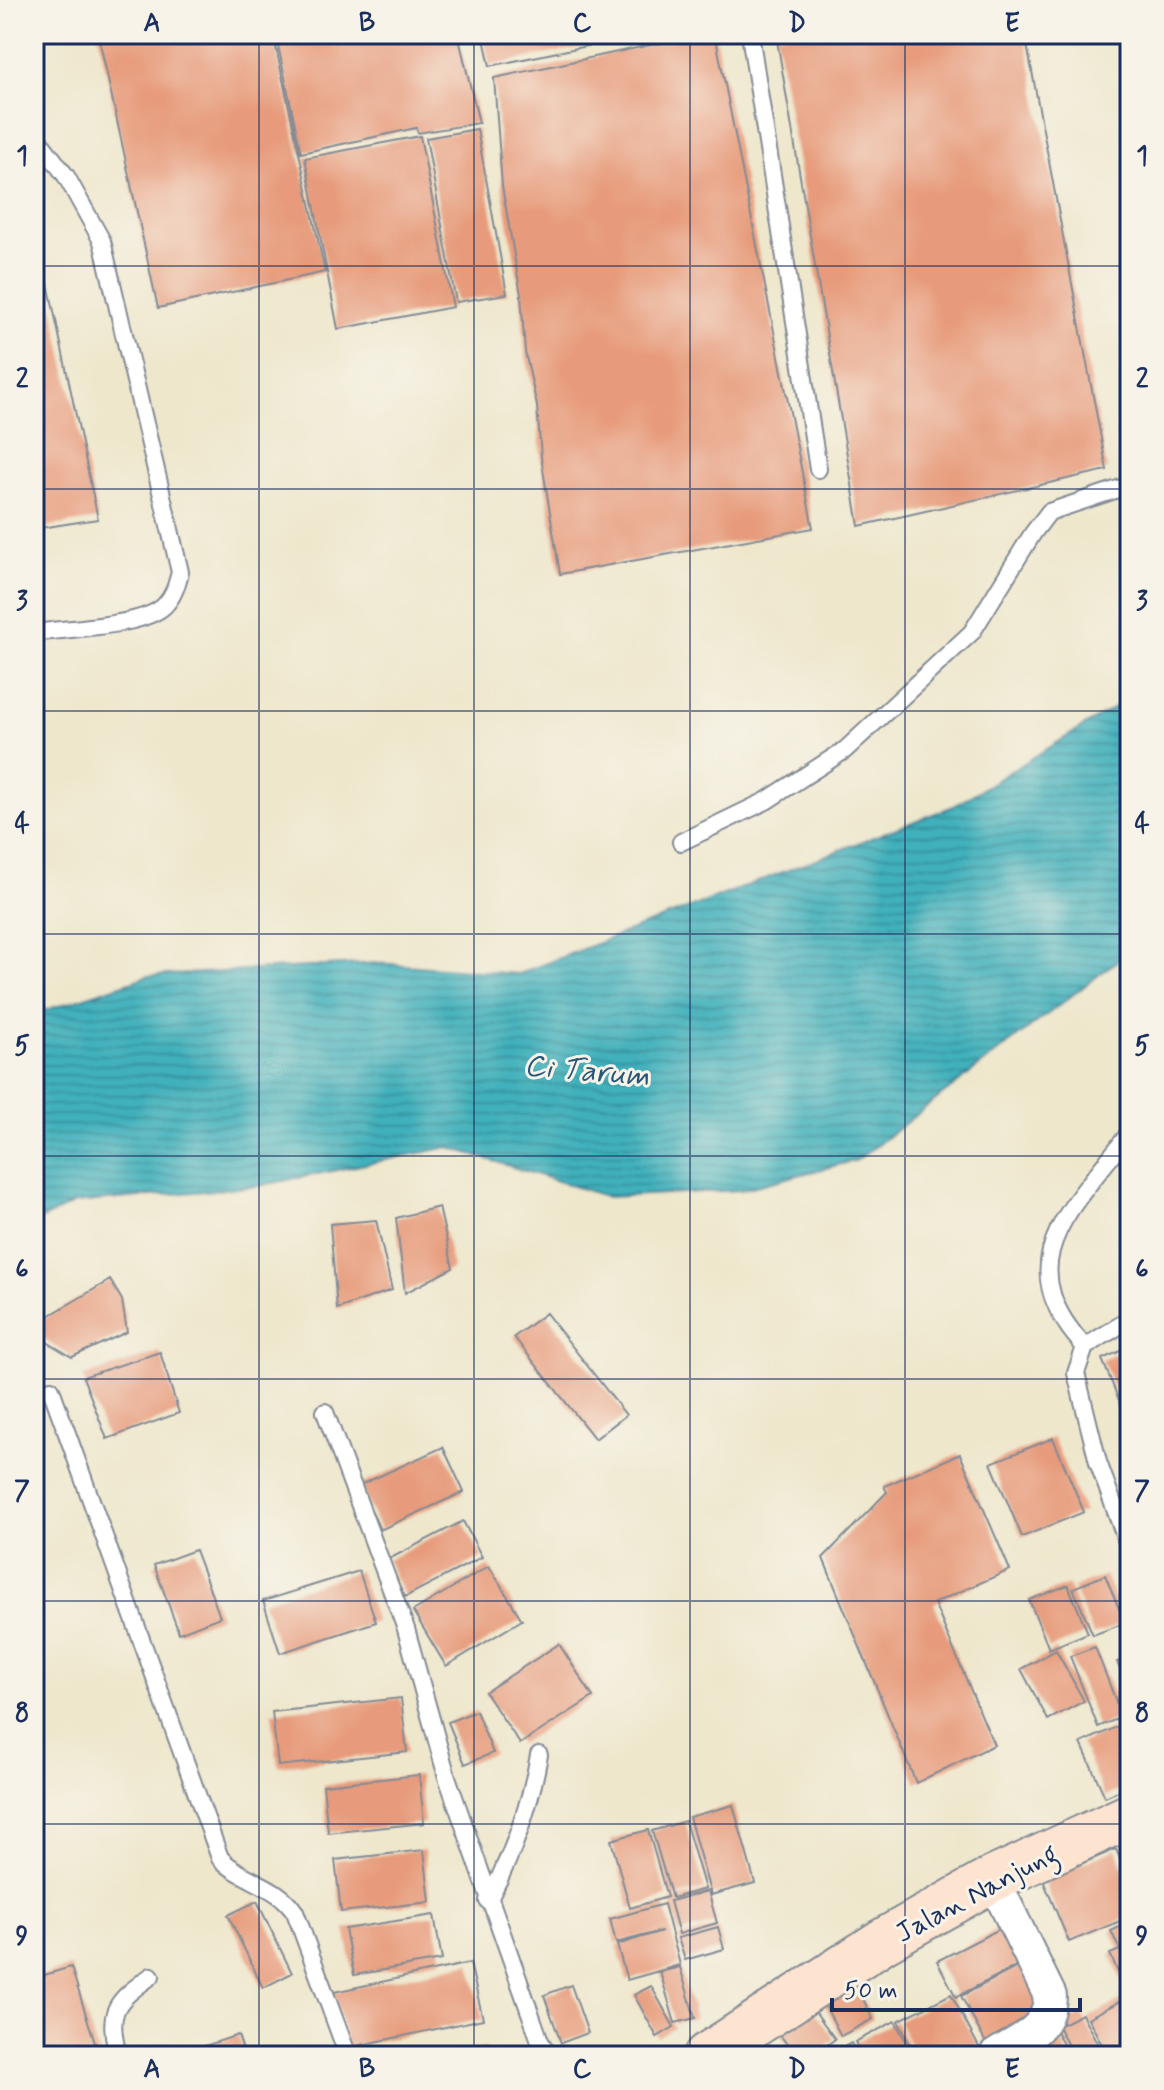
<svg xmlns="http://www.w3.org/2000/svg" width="1164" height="2090" viewBox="0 0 1164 2090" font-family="Mynerve,sans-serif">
<defs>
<pattern id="water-rules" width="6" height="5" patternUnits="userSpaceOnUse" patternTransform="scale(2)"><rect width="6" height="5" fill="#40b0bb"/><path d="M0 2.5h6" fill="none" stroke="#35909b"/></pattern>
</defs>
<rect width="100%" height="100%" fill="#f7f3e8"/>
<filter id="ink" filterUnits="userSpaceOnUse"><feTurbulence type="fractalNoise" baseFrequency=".0125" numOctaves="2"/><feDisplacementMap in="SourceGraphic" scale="16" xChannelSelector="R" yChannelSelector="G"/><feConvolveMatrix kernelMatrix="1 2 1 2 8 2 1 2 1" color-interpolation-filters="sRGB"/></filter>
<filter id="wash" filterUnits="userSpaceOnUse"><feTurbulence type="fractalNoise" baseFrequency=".006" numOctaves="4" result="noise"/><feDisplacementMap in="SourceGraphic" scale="32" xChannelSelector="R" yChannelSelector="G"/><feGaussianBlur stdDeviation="1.8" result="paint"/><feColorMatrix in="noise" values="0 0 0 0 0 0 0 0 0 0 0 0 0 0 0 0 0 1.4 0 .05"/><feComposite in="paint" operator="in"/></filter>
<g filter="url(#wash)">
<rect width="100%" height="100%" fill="#eee7cc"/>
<path fill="url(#water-rules)" stroke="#2e708c" stroke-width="2" d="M1130,698V951L857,1160L740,1190L608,1197L449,1147L258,1186L75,1203L34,1223V1014L148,976L378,963L518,974L954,806Z"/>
<g id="blocks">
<path fill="#e79b7b" d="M98,34H273L325,272L158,308Z
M286,34H458L479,123L418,133L416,128L301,153L276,36Z
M483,34H640V35L490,66Z
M703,34H715L813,528L560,574L541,457L537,406L525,352L521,295L502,186L494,78Z
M776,34H1025L1107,470L859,526Z
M477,129L507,294L456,302L426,138Z
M420,136L453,307L338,329L305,158Z
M34,217L98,519L34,529Z
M439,1207L453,1268L405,1293L396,1218Z
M376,1220L392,1290L337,1309L330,1224Z
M110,1280L122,1300L127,1332L72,1357L47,1342L35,1324Z
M546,1313L626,1415L595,1439L514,1337Z
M1130,1347V1427L1102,1359Z
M160,1352L179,1413L107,1439L83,1377Z
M1053,1438L1084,1512L1022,1537L991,1463Z
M443,1447L464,1492L380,1530L360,1485Z
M960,1454L1010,1570L934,1603L994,1745L916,1783L823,1558L887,1492L884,1486Z
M463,1521L482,1557L405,1597L387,1560Z
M195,1550L220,1617L179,1633L154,1565Z
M489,1566L522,1620L446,1666L413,1611Z
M359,1571L376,1622L280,1653L263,1601Z
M1105,1575L1125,1623L1093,1635L1073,1588Z
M1068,1585L1088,1633L1049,1649L1029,1600Z
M559,1644L593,1697L520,1744L485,1692Z
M1095,1647L1122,1717L1098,1727L1070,1656Z
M1056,1650L1084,1701L1048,1720L1021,1669Z
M1130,1658V1695L1117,1662Z
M401,1698L407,1752L278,1766L272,1712Z
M476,1711L493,1753L465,1764L448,1722Z
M1121,1725L1130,1746V1786L1105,1797L1081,1743Z
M419,1775L424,1823L328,1833L323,1785Z
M733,1805L755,1883L711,1895L689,1817Z
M685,1821L705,1889L672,1898L652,1831Z
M648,1830L667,1897L630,1908L611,1840Z
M1116,1849L1130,1883V1917L1069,1942L1043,1880Z
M424,1850L430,1902L341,1912L335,1860Z
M708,1891L717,1923L679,1934L670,1901Z
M257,1901L292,1973L263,1988L228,1915Z
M664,1904L680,1965L627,1980L617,1945L662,1931L616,1943L610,1919Z
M434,1915L442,1960L354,1975L345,1929Z
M1130,1922V1979L1123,1983L1110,1954L1120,1950L1111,1931Z
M1005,1926L1024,1962L956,1997L937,1961Z
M718,1927L724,1949L685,1960L678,1938Z
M470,1963L483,2019L347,2048L334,1992Z
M1021,1965L1046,2012L986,2043L961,1996Z
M71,1967L99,2056H34V1978Z
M680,1967L695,2018L675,2023L660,1972Z
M852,1977L873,2019L841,2036L819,1994Z
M571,1985L588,2033L561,2043L544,1995Z
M651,1986L674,2027L657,2037L634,1995Z
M951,1994L982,2053L916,2056L898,2021Z
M1128,1997L1130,2051L1108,2056L1088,2018Z
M814,2010L835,2039L813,2056H796L780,2035Z
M1082,2014L1104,2056H1073L1058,2026Z
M895,2021L910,2049L897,2056H862L855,2042Z
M1055,2029L1069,2056H1013Z
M238,2035L245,2056H177V2055Z
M851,2043L858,2056H832L831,2054Z
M485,2048L487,2056H453V2055Z"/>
</g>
</g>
<g filter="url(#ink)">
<use href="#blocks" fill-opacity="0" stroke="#848b95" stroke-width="2"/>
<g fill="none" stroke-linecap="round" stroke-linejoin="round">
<g stroke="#848b95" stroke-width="20">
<path id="service" d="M750,34L818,469
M34,134L66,176L102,241L180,572C177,584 174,596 164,606C142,627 66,628 34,633
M681,842L766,801L845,750L972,632L1033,533L1049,512L1130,485
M1130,1319L1085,1347L1076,1373L1098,1462L1130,1550
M1085,1347C1004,1260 1075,1206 1130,1132
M51,1389L220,1858C243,1882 277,1884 295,1912L348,2056
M325,1412L406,1629L447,1777L540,2041L549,2056
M488,1901C513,1854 530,1808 539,1755
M118,2056C107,2010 114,2003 151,1976"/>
</g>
<g stroke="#848b95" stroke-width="36">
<path id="minor" d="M993,1879L1050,1996C1049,2032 1020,2039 995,2056"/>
</g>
<g stroke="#848b95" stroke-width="48">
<path id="secondary" d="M706,2056L883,1941L993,1879L1130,1816"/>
</g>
<use href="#service" stroke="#fff" stroke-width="16"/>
<use href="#minor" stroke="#fff" stroke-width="32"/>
<use href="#secondary" stroke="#fde4d0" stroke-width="44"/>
</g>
</g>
<path fill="none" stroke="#1b2f5e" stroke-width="2" stroke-opacity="0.55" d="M259,34V2056M474,34V2056M690,34V2056M905,34V2056M34,266H1130M34,489H1130M34,711H1130M34,934H1130M34,1156H1130M34,1379H1130M34,1601H1130M34,1824H1130"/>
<g text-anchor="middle" stroke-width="6" stroke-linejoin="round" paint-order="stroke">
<g font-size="28" fill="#1b2f5e" stroke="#f7f3e8">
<text transform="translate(976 1892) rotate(-28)" y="10">Jalan Nanjung</text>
</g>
<g font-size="30" font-style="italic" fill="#26567a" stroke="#f7f3e8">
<text transform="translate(587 1070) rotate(5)" y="10">Ci Tarum</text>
</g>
</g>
<rect width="1164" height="2090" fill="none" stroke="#f7f3e8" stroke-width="88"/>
<path d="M832 1998v12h248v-12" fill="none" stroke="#1b2f5e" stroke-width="4"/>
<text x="844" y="1998" font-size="24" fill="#1b2f5e" stroke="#f7f3e8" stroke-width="6" paint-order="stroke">50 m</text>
<rect x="44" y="44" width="1076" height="2002" fill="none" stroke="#1b2f5e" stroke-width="3"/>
<g font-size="26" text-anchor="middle" font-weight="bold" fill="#1b2f5e">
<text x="152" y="31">A</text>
<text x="367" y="31">B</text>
<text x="582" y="31">C</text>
<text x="797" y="31">D</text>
<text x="1012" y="31">E</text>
<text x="22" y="164">1</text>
<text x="1142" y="164">1</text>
<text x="22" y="387">2</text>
<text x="1142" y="387">2</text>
<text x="22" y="609">3</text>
<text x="1142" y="609">3</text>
<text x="22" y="832">4</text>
<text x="1142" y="832">4</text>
<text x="22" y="1054">5</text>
<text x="1142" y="1054">5</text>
<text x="22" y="1277">6</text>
<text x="1142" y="1277">6</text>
<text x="22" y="1499">7</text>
<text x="1142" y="1499">7</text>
<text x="22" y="1721">8</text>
<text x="1142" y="1721">8</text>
<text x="22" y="1944">9</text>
<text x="1142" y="1944">9</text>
<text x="152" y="2077">A</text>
<text x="367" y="2077">B</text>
<text x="582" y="2077">C</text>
<text x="797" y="2077">D</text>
<text x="1012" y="2077">E</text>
</g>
</svg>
